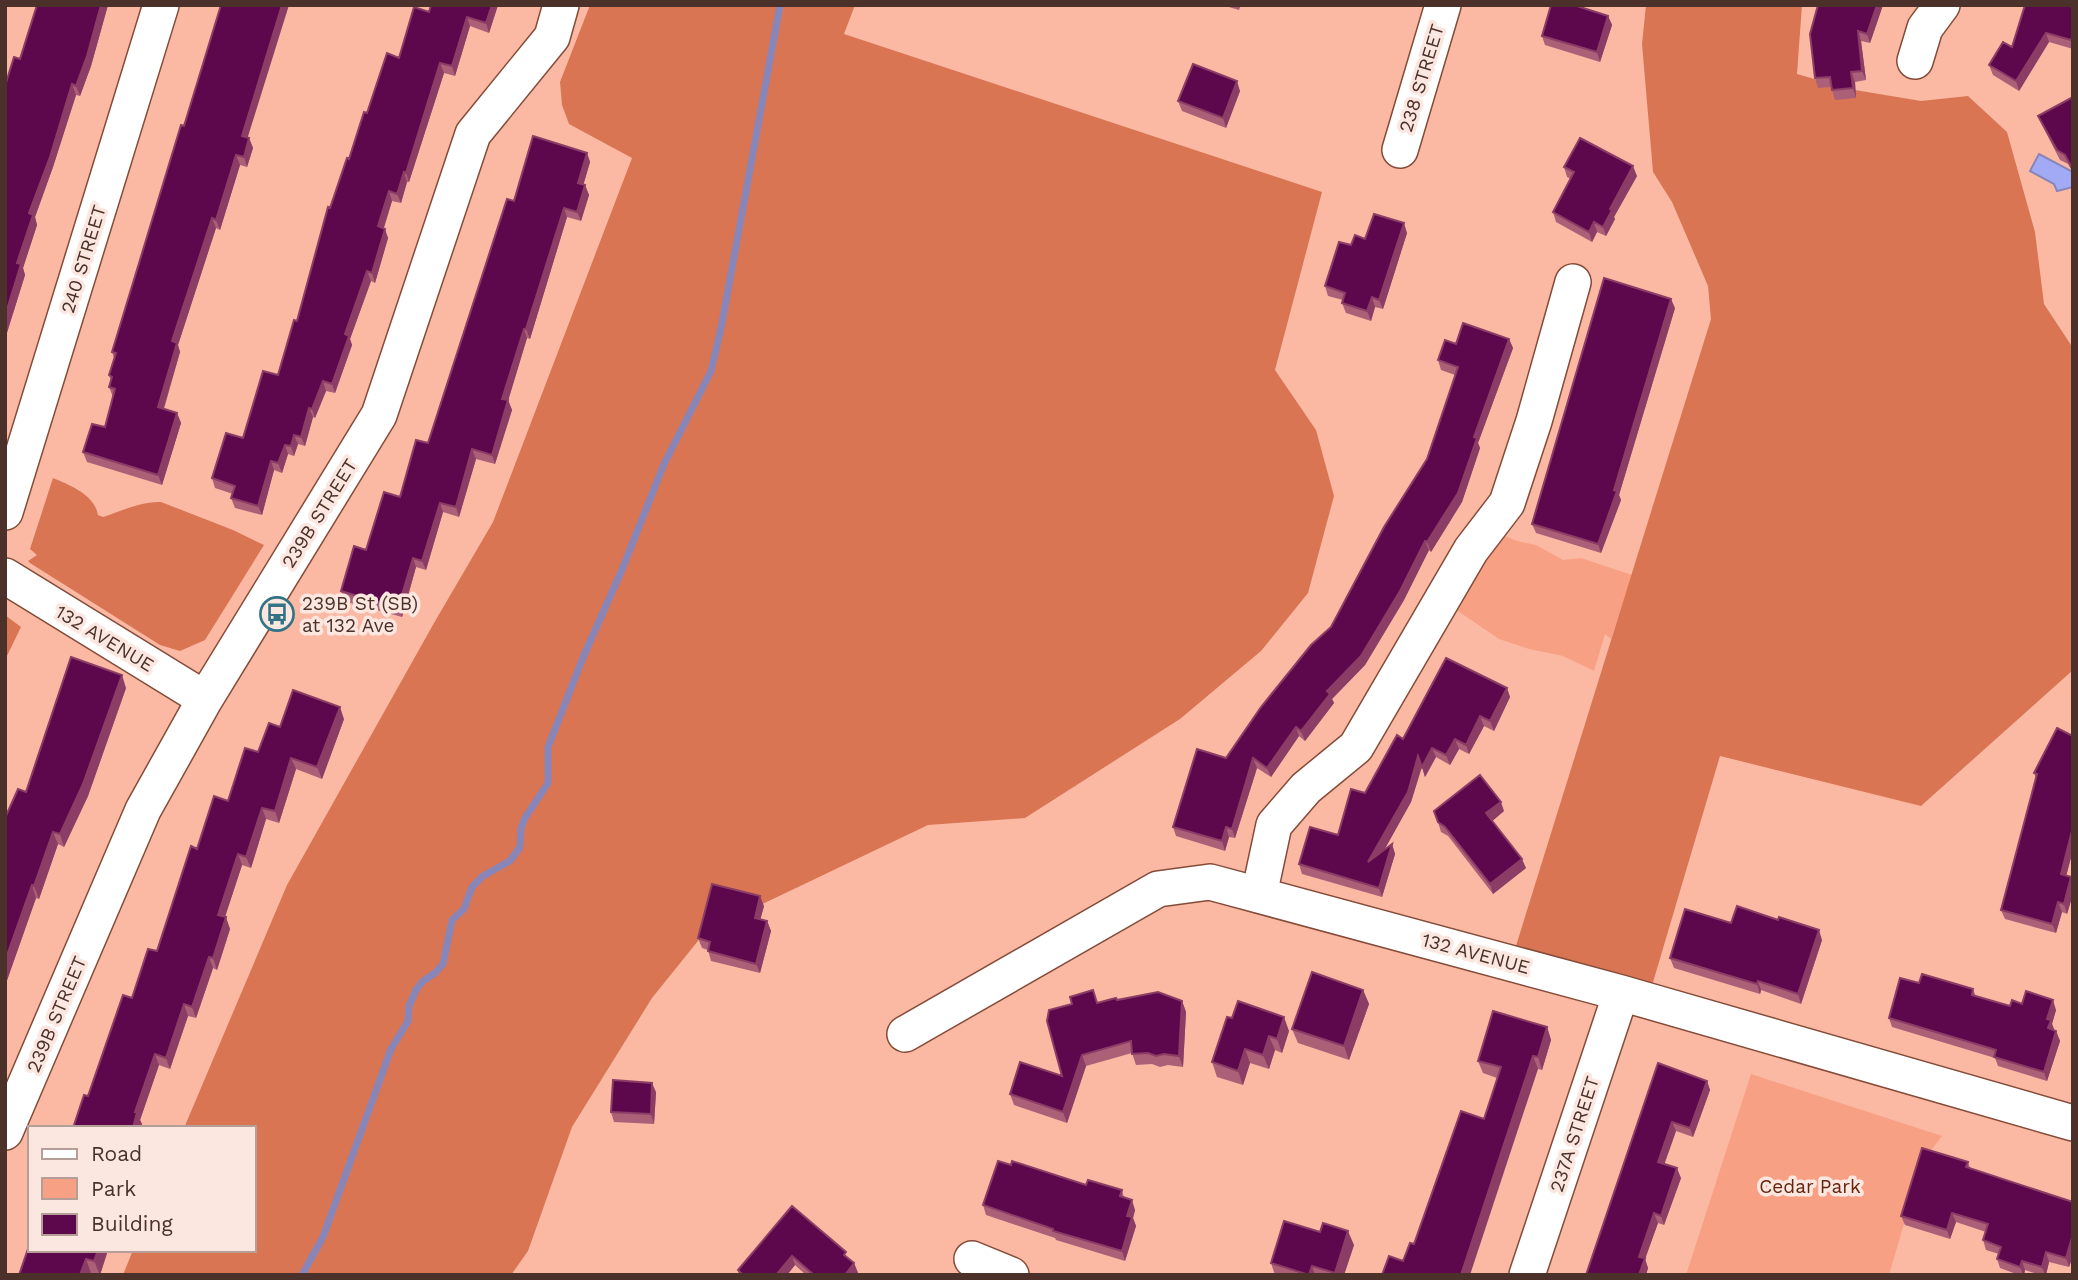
<svg xmlns="http://www.w3.org/2000/svg" width="2078" height="1280" viewBox="0 0 2078 1280" font-family="'Work Sans',sans-serif">
<rect width="100%" height="100%" fill="#fbb9a4"/>
<path fill="#f8a084" d="M1502,535L1517,541L1536,545L1563,560L1581,558L1632,575L1611,639L1605,634L1594,671L1563,656L1529,649L1499,639L1455,609L1475,573Z
M1751,1074L1942,1136L1922,1162L1889,1275H1686Z"/>
<path fill="#da7554" d="M590,5H855L844,34L1322,192L1275,370L1316,430L1334,496L1308,593L1261,651L1180,719L1025,818L928,825L706,931L652,998L572,1127L528,1251L511,1275H123L133,1250H254V1128H184L287,885L434,623L493,522L632,158L569,124L562,105L560,82Z
M1646,5H1802L1797,74L1849,89L1921,101L1968,96L2007,132L2035,232L2044,304L2073,348V670L1921,806L1720,756L1651,989L1515,949L1711,319L1708,286L1672,202L1653,172L1642,44Z
M53,478C70,485 95,495 98,515L103,517C122,511 141,501 161,502L233,530L264,545L205,640L180,651L160,645L30,563L28,561L37,555L30,549Z
M5,615L21,627L5,660Z"/>
<path fill="#a2aaf5" stroke="#8886b8" stroke-width="2" d="M2039,154L2073,172V187L2057,191L2054,184L2030,171Z"/>
<g fill="none" stroke-linecap="round" stroke-linejoin="round">
<path stroke="#8886b8" stroke-width="7" d="M302,1275L323,1237L391,1049L408,1021L409,1006L416,990L423,981L435,973L443,964L452,920L464,909L472,887L483,876L510,861L520,847L521,828L525,818L548,783V747L584,655L621,572L664,464L711,371L721,328L780,5"/>
<g stroke="#844b39" stroke-width="38">
<path id="minor" d="M1915,61L1925,28L1942,5
M1400,150L1443,5
M5,512L161,5
M5,576L205,699
M1259,895L1274,825L1306,788L1356,747L1471,550L1507,503L1534,421L1573,282
M905,1034L1158,889L1210,882L1621,993L2073,1123
M5,1132L143,810L205,699L379,415L473,134L552,37L561,5
M972,1259L1011,1275
M1527,1275L1621,993"/>
</g>
<use href="#minor" stroke="#fff" stroke-width="35"/>
</g>
<path fill="#ac6078" d="M37,5H108L91,66L80,96L76,95L53,167L35,217L37,225L23,268L25,275L5,339V86L20,59Z
M431,5H498L489,33L470,26L455,76L444,73L409,182H407L401,203L392,201L384,228L388,238L375,283L371,281L350,339L352,345L335,393L326,391L315,418L313,417L305,446L298,444L294,456L288,454L282,473L274,470L262,515L235,508L231,498L233,494L215,488L212,478L243,438L278,375L297,321L330,208L367,113L399,58L429,12Z
M1222,5H1241L1239,10Z
M1883,5L1870,43L1861,41L1866,80L1855,82L1856,98L1835,100L1831,87L1818,88L1815,78L1810,34Z
M2073,5V49L2049,42L2019,91L1993,75L1989,65L2012,47Z
M1608,16L1612,25L1600,62L1545,45L1542,36Z
M1240,91L1226,128L1182,111L1178,101Z
M2073,98V173L2068,164L2060,160L2042,125L2038,116Z
M184,126L249,138L253,148L247,167L240,165L220,230L216,228L178,345L180,352L164,409L177,413L181,423L162,485L87,462L83,452L105,427L113,397L109,387L111,381L109,375L114,358L112,352Z
M587,153L590,162L583,185H585L589,195L581,221L567,217L530,339L527,338L508,400L512,410L495,464L476,459L459,517L443,512L426,570L416,567L402,617L344,601L341,591L400,497L428,443L514,201Z
M1564,167L1637,176L1614,217L1615,219L1606,236L1597,232L1592,242L1556,222L1553,212L1571,179L1567,177Z
M1407,233L1383,309L1375,307L1371,321L1346,313L1342,303L1343,300L1328,296L1325,286L1351,245L1365,239Z
M1675,308L1619,495L1621,500L1601,553L1536,533L1532,524Z
M1509,339L1513,348L1478,443L1480,448L1462,502L1431,552L1429,550L1404,600L1365,665L1332,699L1334,703L1305,741L1299,736L1271,777L1257,768L1235,838L1229,837L1225,851L1176,836L1173,827L1331,627L1427,459L1455,375L1441,370L1438,360L1456,344Z
M126,688L88,796L64,847L58,844L39,899L36,898L5,986L26,792Z
M1507,688L1510,697L1494,731L1484,726L1469,754L1459,749L1450,765L1436,757L1425,777L1422,767L1411,802L1384,850L1392,844L1395,854L1382,897L1302,874L1299,864L1338,835L1365,793L1403,739Z
M344,719L322,779L296,769L279,823L266,819L251,868L242,865L225,917L230,929L217,970L213,968L196,1018L188,1016L170,1069L159,1065L140,1120L142,1124L141,1128H73L132,998L157,951L197,849L258,752L280,727Z
M2073,736V850L2066,876L2071,877L2073,881V894L2067,914L2062,912L2056,933L2005,919L2001,910L2036,778L2034,773Z
M1504,811L1492,821L1526,868L1493,894L1448,836L1441,832L1438,822Z
M764,906L760,920L767,921L771,931L760,973L711,961L708,950L702,948L698,938Z
M1731,923L1822,940L1801,1004L1761,990L1760,994L1674,968L1670,958Z
M1919,983L1973,989L1976,997L2010,1006L2022,1004L2056,1010L2052,1024L2054,1030L2056,1031L2060,1041L2047,1081L1998,1066L1995,1058L1892,1027L1889,1018Z
M1363,990L1369,1004L1349,1060L1298,1043L1292,1029Z
M1117,1000L1182,1001L1186,1012L1183,1067L1168,1065L1160,1067L1152,1064L1136,1065L1132,1053L1086,1066L1067,1123L1014,1105L1010,1094L1062,1076L1098,1003Z
M1227,1017L1289,1031L1282,1053L1275,1050L1269,1069L1250,1063L1243,1085L1217,1077L1212,1062Z
M1547,1027L1551,1040L1542,1070L1538,1069L1403,1261L1414,1244L1484,1119L1497,1078L1483,1073L1478,1061Z
M1658,1063L1707,1081L1710,1090L1693,1137L1676,1131L1664,1164L1681,1178L1664,1225L1658,1223L1645,1259L1648,1268L1646,1275H1586Z
M656,1092L654,1124L614,1122L611,1112Z
M1968,1162L1970,1168L2073,1202V1256L2069,1267L2049,1262L2046,1275H2040L2025,1270L2024,1275H2019L2000,1268L1997,1259L1999,1254L1986,1250L1983,1240L1986,1232L1956,1222L1950,1239L1905,1225L1901,1216Z
M1011,1165L1086,1185L1122,1190L1124,1198L1135,1210L1133,1218L1136,1226L1125,1261L1056,1240L1055,1238L986,1215L983,1205Z
M792,1206L854,1263L858,1273L856,1275H806L795,1265L787,1275H739L738,1270Z
M1354,1245L1344,1275H1275L1271,1263Z
M108,1250L100,1275L91,1273L90,1275H19Z"/>
<path fill="#8c3d66" d="M101,5H108L91,66L80,96L76,86Z
M282,5H289L245,146L242,136Z
M492,5H498L489,33L486,23Z
M1877,5H1883L1870,43L1867,34Z
M1608,16L1612,25L1600,62L1597,52Z
M467,17L470,26L455,76L452,66Z
M1858,31L1861,41L1866,80L1862,71Z
M2046,33L2049,42L2019,91L2016,81Z
M440,63L444,73L409,182L406,173Z
M1851,72L1855,82L1856,98L1853,88Z
M1237,81L1240,91L1226,128L1223,118Z
M72,84L76,95L53,167L35,217L37,225L23,268L25,275L5,339V316L29,213Z
M249,138L253,148L247,167L244,157Z
M587,153L590,162L581,193L578,183Z
M236,155L240,165L220,230L216,220Z
M1633,166L1637,176L1614,217L1615,219L1606,236L1603,227L1610,209Z
M404,172L407,182L401,203L397,194Z
M585,185L589,195L581,221L577,212Z
M389,191L392,201L381,236L378,226Z
M564,208L567,217L530,339L526,329Z
M212,218L216,228L178,345L180,352L161,417L158,407L172,341Z
M1594,222L1597,232L1592,242L1589,232Z
M1404,223L1407,233L1383,309L1379,300Z
M385,229L388,238L375,283L372,273Z
M367,271L371,281L350,339L352,345L335,393L332,384L345,334Z
M1372,297L1375,307L1371,321L1367,311Z
M1671,299L1675,308L1619,495L1621,500L1601,553L1598,544Z
M524,329L527,338L506,408L502,399Z
M1509,339L1513,348L1478,443L1480,448L1462,502L1431,552L1427,542L1474,437Z
M323,381L326,391L315,418L312,409Z
M508,400L512,410L495,464L492,455Z
M309,408L313,417L305,446L301,437Z
M177,413L181,423L162,485L158,475Z
M294,435L298,444L294,456L291,446Z
M285,445L288,454L282,473L278,463Z
M472,449L476,459L459,517L456,507Z
M271,461L274,470L262,515L258,506Z
M440,503L443,512L426,570L422,561Z
M1425,541L1429,550L1404,600L1365,665L1332,699L1334,703L1305,741L1301,731Z
M413,558L416,567L402,617L398,608Z
M122,675L126,688L88,796L64,847L60,834Z
M1507,688L1510,697L1494,731L1490,721Z
M340,707L344,719L322,779L317,767Z
M1480,716L1484,726L1469,754L1466,745Z
M1296,727L1299,736L1271,777L1267,768Z
M1455,739L1459,749L1450,765L1446,755Z
M1432,748L1436,757L1425,777L1422,767Z
M1418,756L1422,766L1411,802L1372,872L1368,862Z
M291,758L296,769L279,823L275,811Z
M1253,758L1257,768L1235,838L1232,829Z
M1501,802L1504,811L1490,823L1486,813Z
M262,808L266,819L251,868L246,857Z
M1226,827L1229,837L1225,851L1222,841Z
M2073,827V850L2064,884L2061,874Z
M53,832L58,844L39,899L34,886Z
M1392,844L1395,854L1382,897L1379,888Z
M238,854L242,865L222,926L218,915Z
M1522,859L1526,868L1493,894L1490,884Z
M2071,877L2073,881V894L2067,914L2064,904Z
M32,885L36,898L5,986V961Z
M760,896L764,906L758,928L755,918Z
M2058,902L2062,912L2056,933L2052,924Z
M226,917L230,929L217,970L213,958Z
M767,921L771,931L760,973L756,964Z
M1819,930L1822,940L1801,1004L1798,994Z
M209,957L213,968L196,1018L192,1007Z
M1758,981L1761,990L1760,994L1757,984Z
M1363,990L1369,1004L1349,1060L1344,1046Z
M2053,1000L2056,1010L2052,1024L2054,1029L2051,1038L2048,1028L2047,1019Z
M1182,1001L1186,1012L1183,1067L1179,1056Z
M184,1004L188,1016L170,1069L166,1058Z
M1284,1017L1289,1031L1282,1053L1277,1039Z
M1547,1027L1551,1040L1542,1070L1538,1057Z
M2056,1031L2060,1041L2047,1081L2044,1072Z
M1269,1036L1275,1050L1269,1069L1263,1055Z
M1245,1049L1250,1063L1243,1085L1238,1071Z
M155,1054L159,1065L140,1120L142,1124L141,1128H133L135,1112Z
M1082,1055L1086,1066L1067,1123L1063,1112Z
M1533,1056L1538,1069L1470,1275H1461Z
M1707,1081L1710,1090L1693,1137L1690,1128Z
M652,1083L656,1092L654,1124L651,1114Z
M1672,1122L1676,1131L1662,1171L1658,1162Z
M1677,1168L1681,1178L1664,1225L1661,1216Z
M1132,1200L1135,1210L1133,1218L1136,1226L1125,1261L1122,1251L1127,1216Z
M1654,1213L1658,1223L1645,1259L1648,1268L1646,1275H1639V1257Z
M1952,1213L1956,1222L1950,1239L1947,1230Z
M1348,1231L1354,1245L1344,1275H1336L1335,1273Z
M2073,1234V1256L2069,1267L2066,1258Z
M98,1250H108L100,1275L94,1261Z
M2046,1252L2049,1262L2046,1275H2045L2042,1267Z
M792,1256L795,1265L787,1275H776Z
M86,1259L91,1273L90,1275H80Z
M2022,1261L2025,1270L2024,1275H2023L2020,1267Z
M854,1263L858,1273L856,1275H845Z
M1312,1266L1315,1275H1309Z"/>
<path fill="#5d084c" stroke="#8c3d66" stroke-width="2" d="M37,5H101L87,56L76,86L72,84L50,157L29,213L33,215L17,263L21,264L5,316V86L14,57L20,59Z
M221,5H282L242,136L249,138L244,157L236,155L216,220L212,218L172,341L177,343L158,407L177,413L158,475L83,452L92,424L105,427L115,389L109,387L112,377L109,375L116,353L112,352L181,125L184,126Z
M431,5H492L486,23L467,17L452,66L440,63L406,173L404,172L397,194L389,191L378,226L385,229L372,273L367,271L345,334L349,336L332,384L323,381L312,409L309,408L301,437L294,435L291,446L285,445L278,463L271,461L258,506L231,498L235,486L212,478L226,433L243,438L263,371L278,375L294,320L297,321L328,207L330,208L347,158L349,159L364,112L367,113L387,53L399,58L414,7L429,12Z
M1551,5H1574L1608,16L1597,52L1542,36Z
M1818,5H1877L1867,34L1858,31L1862,71L1851,72L1853,88L1832,90L1830,77L1815,78L1810,34Z
M2025,5H2073V35L2071,40L2046,33L2016,81L1989,65L2003,42L2012,47Z
M1193,64L1237,81L1223,118L1178,101Z
M2073,97V170L2065,155L2057,150L2038,116Z
M533,136L587,153L578,183L585,185L577,212L564,208L526,329H524L502,399L508,400L492,455L472,449L456,507L440,503L422,561L413,558L398,608L341,591L354,546L366,550L384,492L400,497L416,440L428,443L507,199L514,201Z
M1580,138L1633,166L1610,209L1612,210L1603,227L1594,222L1589,232L1553,212L1574,172L1564,167Z
M1374,214L1404,223L1379,300L1372,297L1367,311L1342,303L1345,293L1325,286L1339,242L1351,245L1355,235L1365,239Z
M1604,278L1671,299L1614,490L1617,491L1598,544L1532,524Z
M1463,323L1509,339L1474,437L1477,438L1458,493L1427,542L1425,541L1400,591L1361,656L1327,691L1330,694L1301,731L1296,727L1267,768L1253,758L1232,829L1226,827L1222,841L1173,827L1197,749L1226,758L1261,707L1311,645L1331,627L1384,527L1427,459L1458,367L1438,360L1445,340L1456,344Z
M71,657L122,675L83,784L60,834L53,832L34,886L32,885L5,961V818L18,789L26,792Z
M1446,658L1507,688L1490,721L1480,716L1466,745L1455,739L1446,755L1432,748L1422,767L1418,756L1408,792L1368,862L1392,844L1379,888L1299,864L1310,827L1338,835L1351,789L1365,793L1397,735L1403,739Z
M293,690L340,707L317,767L291,758L275,811L262,808L246,857L238,854L218,915L226,917L213,958L209,957L192,1007L184,1004L166,1058L155,1054L135,1112H137L133,1128H73L84,1095L88,1096L123,995L132,998L148,949L157,951L191,846L197,849L214,796L228,801L245,748L258,752L269,723L280,727Z
M2057,728L2073,736V827L2061,874L2071,877L2064,904L2058,902L2052,924L2001,910L2037,774L2034,773Z
M1480,775L1501,802L1486,813L1522,859L1490,884L1445,827L1438,822L1434,811Z
M712,884L760,896L755,918L767,921L756,964L708,951L710,942L698,938Z
M1737,906L1778,920L1779,917L1819,930L1798,994L1758,981L1757,984L1670,958L1685,909L1731,923Z
M1312,972L1363,990L1344,1046L1292,1029Z
M1922,974L1973,989L1972,995L2010,1006L2012,1000L2022,1004L2026,991L2053,1000L2047,1019L2051,1020L2048,1028L2056,1031L2044,1072L1994,1057L1996,1050L1889,1018L1900,978L1919,983Z
M1093,990L1097,1003L1116,998L1117,1000L1158,992L1182,1001L1179,1056L1164,1054L1156,1056L1148,1053L1132,1054L1131,1041L1082,1055L1063,1112L1010,1094L1020,1062L1062,1076L1047,1021L1049,1010L1072,1004L1070,997Z
M1238,1001L1284,1017L1277,1039L1269,1036L1263,1055L1245,1049L1238,1071L1212,1062L1227,1017L1232,1018Z
M1493,1011L1547,1027L1538,1057L1533,1056L1461,1275H1382L1389,1256L1403,1261L1410,1243L1414,1244L1461,1111L1484,1119L1501,1067L1478,1061Z
M1658,1063L1707,1081L1690,1128L1672,1122L1658,1162L1677,1168L1661,1216L1654,1213L1639,1257L1645,1258L1639,1275H1586Z
M613,1080L652,1083L651,1114L611,1112Z
M1922,1148L1968,1162L1966,1167L2073,1202V1234L2066,1258L2046,1252L2042,1267L2022,1261L2020,1267L1997,1259L2001,1247L1983,1240L1988,1224L1952,1213L1947,1230L1901,1216Z
M998,1161L1011,1165L1012,1161L1086,1185L1088,1180L1122,1190L1120,1196L1132,1200L1127,1216L1132,1217L1122,1251L1053,1231V1229L983,1205Z
M792,1206L846,1252L844,1255L854,1263L845,1275H814L792,1256L776,1275H743L738,1270Z
M1284,1221L1320,1232L1323,1223L1348,1231L1335,1273L1312,1266L1309,1275L1271,1263Z
M30,1243V1250H98L94,1261L86,1259L80,1275H19Z"/>
<defs>
<g id="bus-ring" transform="scale(1.75)"><circle r="9.5" fill="#fbe7e0" stroke="#327486" stroke-width="1.5"/><path d="M-5-6H5V4H4V6H2V4H-2V6H-4V4H-5ZM-3.5-4V0h7V-4ZM-3.5 1.2v1.5H-2V1.2ZM2 1.2v1.5H3.5V1.2Z" fill="#327486"/></g>
</defs>
<g fill-rule="evenodd">
<use href="#bus-ring" x="277" y="614"/>
</g>
<g text-anchor="middle" stroke-width="7" stroke-linejoin="round" paint-order="stroke">
<g font-size="19" fill="#4b3129" stroke="#fbe7e0">
<text transform="translate(1421 78) rotate(-73)" y="7">238 STREET</text>
<text transform="translate(83 259) rotate(-73)" y="7">240 STREET</text>
<text transform="translate(319 513) rotate(-58)" y="7">239B STREET</text>
<text transform="translate(105 638) rotate(31)" y="7">132 AVENUE</text>
<text transform="translate(1476 953) rotate(15)" y="7">132 AVENUE</text>
<text transform="translate(56 1014) rotate(-67)" y="7">239B STREET</text>
<text transform="translate(1574 1134) rotate(-72)" y="7">237A STREET</text>
</g>
<g font-size="19" fill="#4b3129" stroke="#fbe7e0" text-anchor="start">
<text x="302" y="610">239B St (SB)<tspan x="302" dy="22">at 132 Ave</tspan></text>
</g>
<g font-size="19" fill="#64240d" stroke="#fbe7e0">
<text x="1810" y="1193">Cedar Park</text>
</g>
</g>
<rect width="2078" height="1280" fill="none" stroke="#4b3129" stroke-width="14"/>
<rect x="28" y="1126" width="228" height="126" fill="#fbe7e0" stroke="#b59e97" stroke-width="2"/>
<rect x="42" y="1149" width="35" height="10" fill="#ffffff" stroke="#b59e97" stroke-width="2"/>
<text x="91" y="1161" font-size="21" fill="#4b3129">Road</text>
<rect x="42" y="1178" width="35" height="21" fill="#f8a084" stroke="#b59e97" stroke-width="2"/>
<text x="91" y="1196" font-size="21" fill="#4b3129">Park</text>
<rect x="42" y="1214" width="35" height="21" fill="#5d084c" stroke="#b59e97" stroke-width="2"/>
<text x="91" y="1231" font-size="21" fill="#4b3129">Building</text>
</svg>
